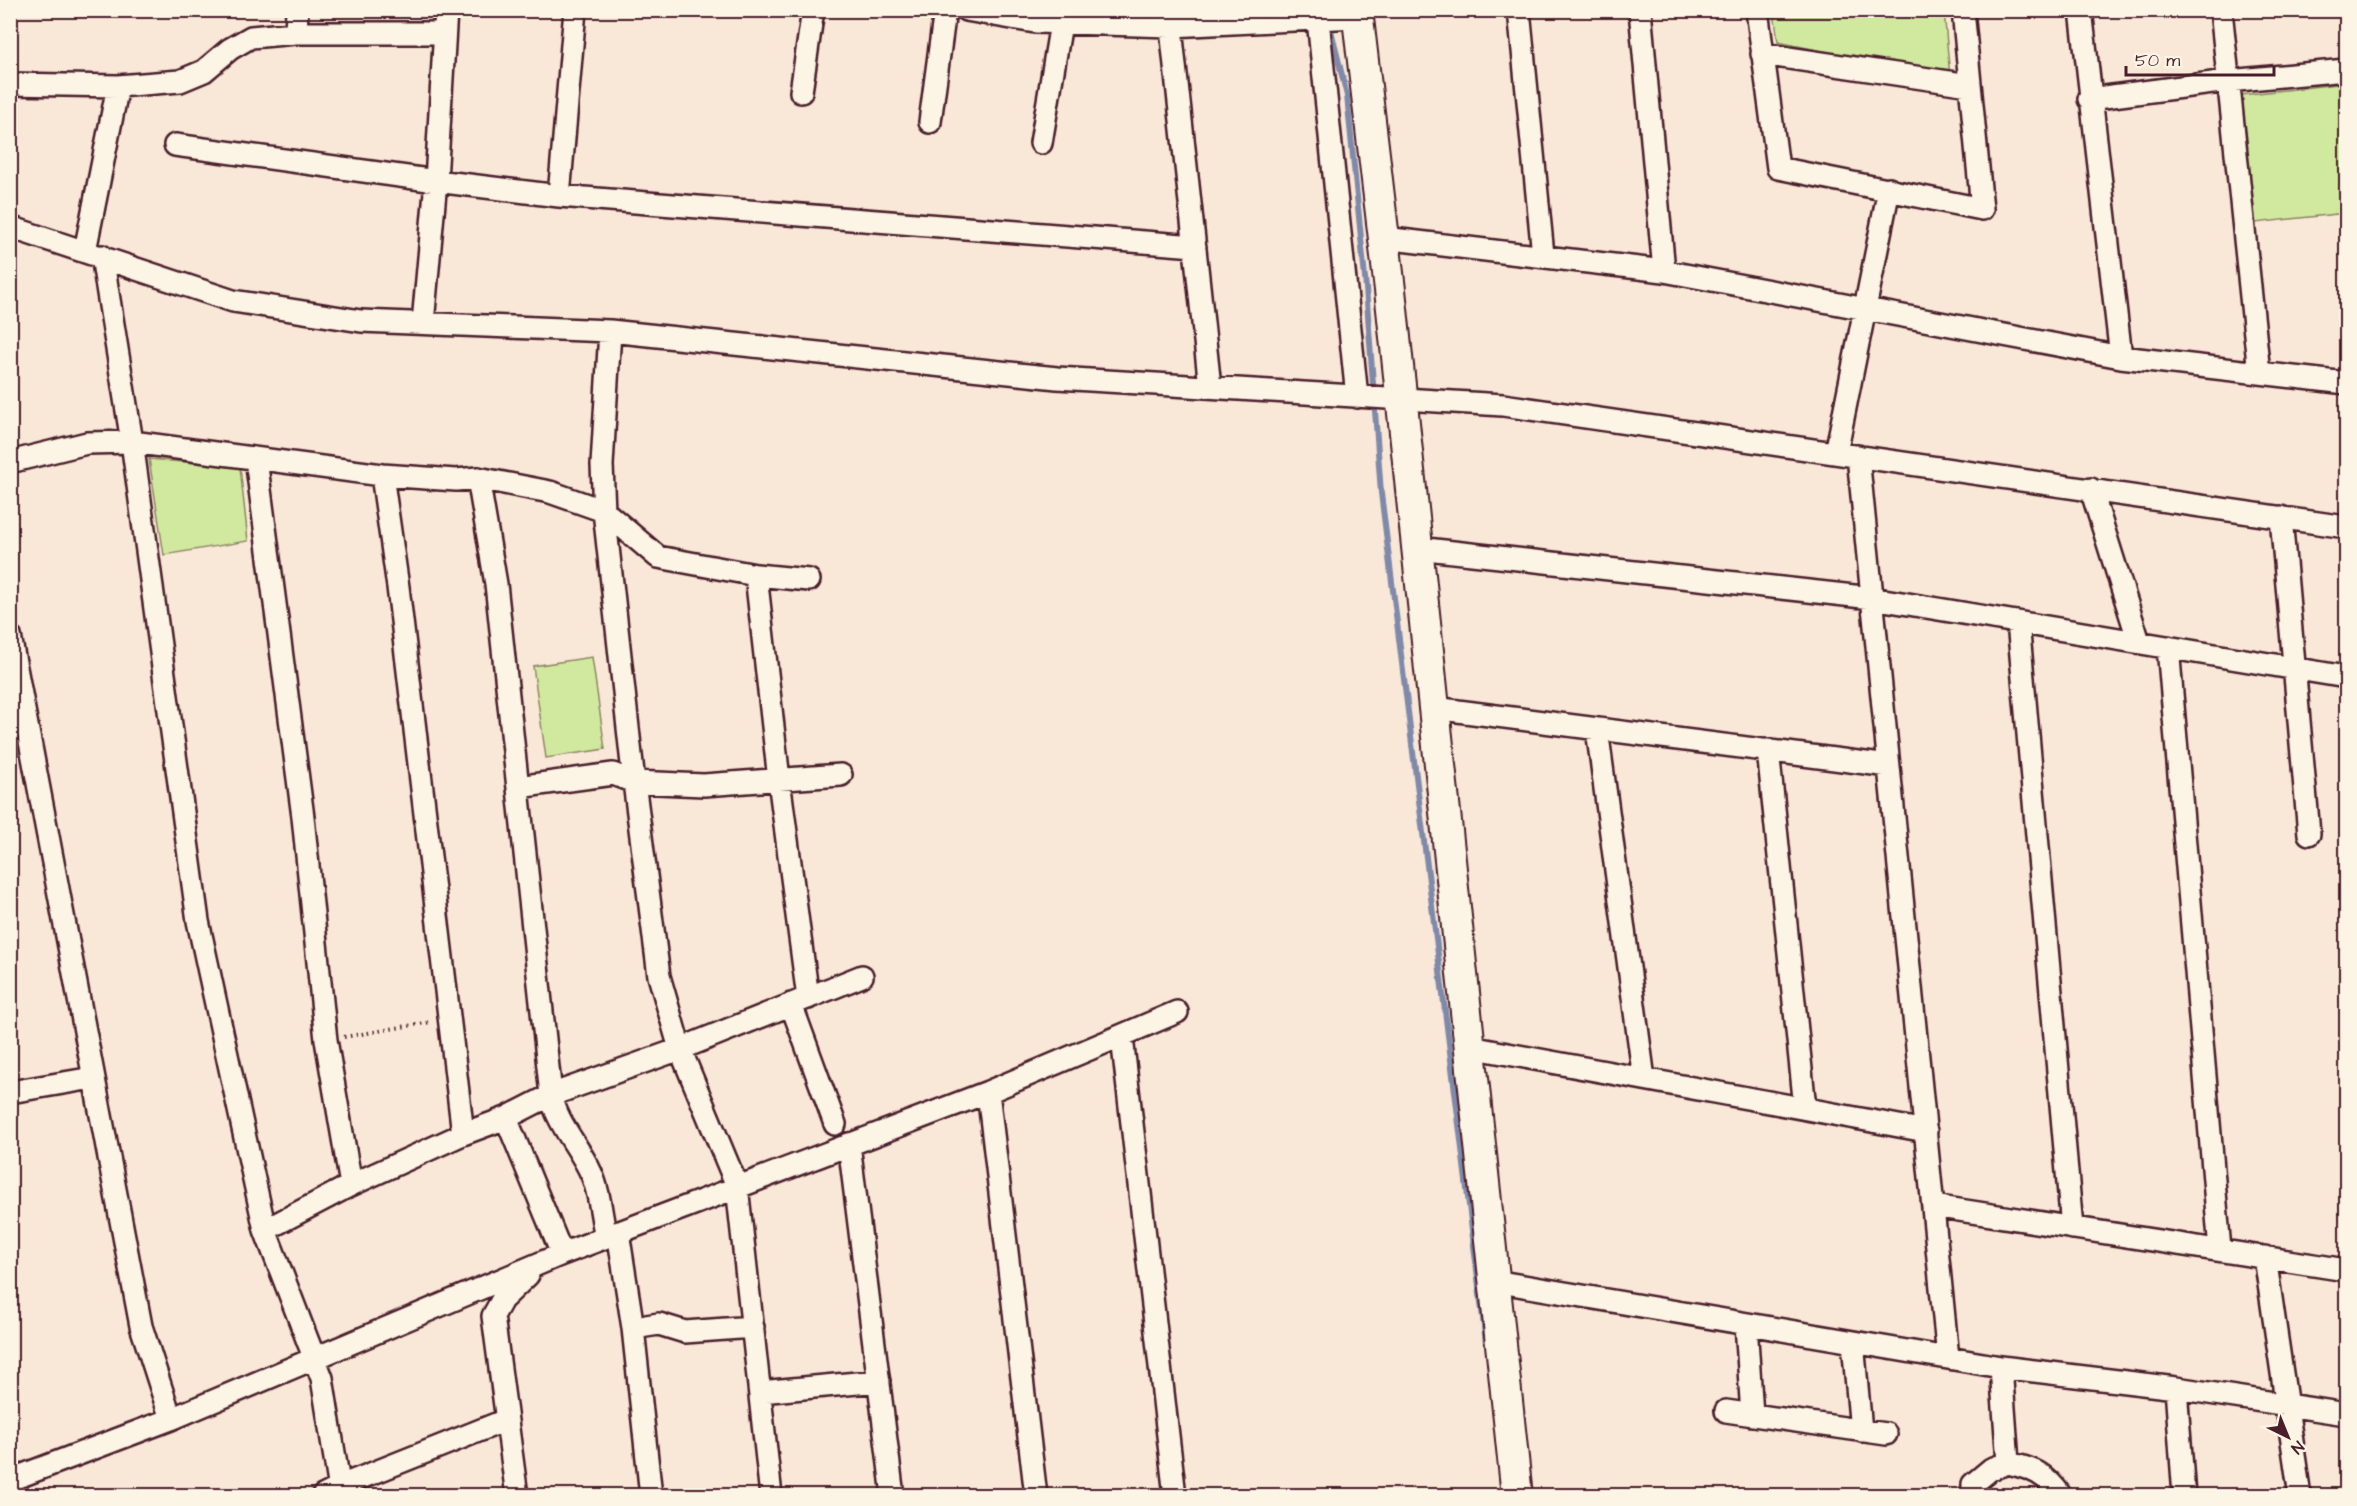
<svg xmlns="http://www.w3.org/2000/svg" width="2357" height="1506" viewBox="0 0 2357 1506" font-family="'Architects Daughter',sans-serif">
<rect width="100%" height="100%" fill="#f9e8d8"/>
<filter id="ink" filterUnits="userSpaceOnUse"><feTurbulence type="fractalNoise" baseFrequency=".0167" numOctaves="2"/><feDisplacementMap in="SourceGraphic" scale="12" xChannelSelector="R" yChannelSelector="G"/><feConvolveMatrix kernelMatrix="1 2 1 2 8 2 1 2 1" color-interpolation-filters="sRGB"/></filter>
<g filter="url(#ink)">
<path fill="#d0e99e" stroke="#8d8464" stroke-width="1.5" d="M1774,11H1944L1950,77L1778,42Z
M2346,83V213L2255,223L2241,95Z
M149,459L240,467L248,541L164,555Z
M592,657L605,749L546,758L533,666Z"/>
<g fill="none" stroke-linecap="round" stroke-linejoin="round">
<path stroke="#7f8aaa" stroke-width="6" d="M1329,22L1347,96L1366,288L1381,493L1486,1343"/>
<g stroke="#4a1f2b" stroke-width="26">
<path id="street" d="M966,10L1035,22L1171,26L1358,17
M1169,10L1210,387
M1317,10L1357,397
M1519,10L1543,255
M1640,10L1664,271
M1757,10L1778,168L1982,209L1963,10
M2081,10L2121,357
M2221,10L2259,373
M296,33L297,10
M1762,54L1969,85
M10,84L118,86L180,81L204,71L230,49L251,37L296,33H444
M801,92L813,10
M2089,99L2228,81L2346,70
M930,122L945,10
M1041,143L1061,23
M175,145L436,181L559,196L1195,246
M559,196L575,10
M10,227L233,301L361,321L610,331L1057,378L1503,405L2346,527
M1384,238L1664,271L2121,357L2346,383
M85,251L118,86
M102,256L132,442L198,921L265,1230L322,1378L341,1496
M423,323L436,181L446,10
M610,331L602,465L604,511L634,782L659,976L680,1049L737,1186L771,1496
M1836,453L1889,189
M1858,456L1948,1358
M256,459L303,817L326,1040L351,1185
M10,462L87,443L132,442L382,475L456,480L478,478L550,492L604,511L658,557L756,575L809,580
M382,475L398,587L463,1134
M478,478L496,584L551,1095C557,1124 579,1146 591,1173C600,1192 601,1216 606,1237
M2091,489L2139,642
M2281,517L2309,834
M1417,548L1872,598L2346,677
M756,575L779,780L808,998
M2018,622L2072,1228
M10,636L141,1326L171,1419
M2168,647L2220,1250
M1434,708L1889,766
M1597,729L1644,1079
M1768,750L1805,1108
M518,787L613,774L634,782L704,785L841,775
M791,1004L835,1124
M1122,1037L1175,1496
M1470,1047L1926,1131
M10,1092L93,1078
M988,1092L1036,1496
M506,1118L562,1254
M849,1144L893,1496
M1933,1206L2346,1270
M265,1230L351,1185L463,1134L506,1118L551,1095L680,1049L862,976
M618,1232L633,1328L651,1496
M2265,1257L2300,1496
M1494,1281L2001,1367L2176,1388L2346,1414
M1746,1324L1752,1415
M633,1328L659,1324L685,1332L753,1327
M1853,1342L1861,1431
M2001,1367L2008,1463C2034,1469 2045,1473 2061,1496
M2176,1388L2184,1496
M760,1392L879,1381
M1726,1411L1886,1434
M10,1476L18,1477L171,1419L562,1254L988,1092L1177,1012
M323,1496L353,1481L506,1420
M517,1496L493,1316L502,1300L528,1275
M1973,1496V1484L1991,1469L2008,1463"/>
</g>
<g stroke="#4a1f2b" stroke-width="34">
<path id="secondary" d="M1357,10L1390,290L1517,1496"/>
</g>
<path stroke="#4a1f2b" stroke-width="4" stroke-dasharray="1.5 4.5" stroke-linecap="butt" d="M344,1037L431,1022"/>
<use href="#street" stroke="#fcf5e5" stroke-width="21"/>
<use href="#secondary" stroke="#fcf5e5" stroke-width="30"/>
</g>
</g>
<rect width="2357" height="1506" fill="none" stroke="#fcf5e5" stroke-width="36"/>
<rect x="18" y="18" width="2321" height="1470" fill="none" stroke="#4a1f2b" stroke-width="2" filter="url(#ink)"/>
<g transform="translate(2288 1437) rotate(137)" stroke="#fcf5e5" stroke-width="4.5" paint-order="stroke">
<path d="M0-4.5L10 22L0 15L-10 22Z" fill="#4a1f2b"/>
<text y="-9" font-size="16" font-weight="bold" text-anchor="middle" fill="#4a1f2b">N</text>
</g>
<path d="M2126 66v9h148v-9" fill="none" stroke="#4a1f2b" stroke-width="3"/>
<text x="2135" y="66" font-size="18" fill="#4a1f2b" stroke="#fcf5e5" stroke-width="4.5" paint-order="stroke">50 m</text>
</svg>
